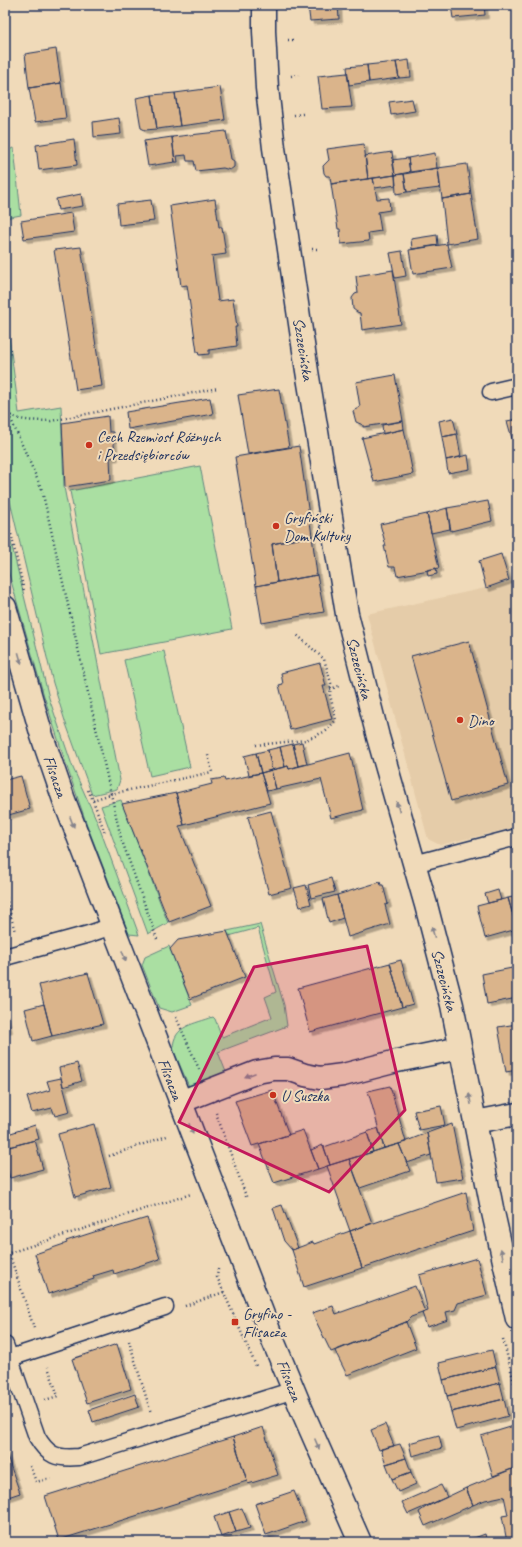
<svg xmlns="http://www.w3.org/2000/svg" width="522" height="1547" viewBox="0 0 522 1547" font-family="Caveat,sans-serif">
<defs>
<filter id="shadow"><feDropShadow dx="3.5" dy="3.5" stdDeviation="0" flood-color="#0004"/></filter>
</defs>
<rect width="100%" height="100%" fill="#f0dab9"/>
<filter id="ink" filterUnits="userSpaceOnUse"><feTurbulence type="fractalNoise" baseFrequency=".025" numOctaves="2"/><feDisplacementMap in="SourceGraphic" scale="8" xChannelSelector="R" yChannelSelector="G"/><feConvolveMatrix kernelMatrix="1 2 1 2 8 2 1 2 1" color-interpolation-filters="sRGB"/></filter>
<g filter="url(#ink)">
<path fill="#e5cca9" d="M517,581V827L440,845L428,839L367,614Z"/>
<path fill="#aadfa2" stroke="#628780" d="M14,148L21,215L5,218V151Z
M5,306L19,413L61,406L64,487L120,780L117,789L92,795L65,721L53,683L5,480Z
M200,466L232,629L101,654L70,491Z
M5,518L49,698L73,768L97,821L139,935L129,934L87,825L68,770L44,696L5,560Z
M164,651L190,767L150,776L124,660Z
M121,800L168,923L148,934L101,806Z
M260,924L284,1005L287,1026L218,1052L226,1072L207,1079L201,1088L191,1091L173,1049C173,1025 195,1024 213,1017L215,1019L222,1037L272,1017L265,997L276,992L258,928L229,936L227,931Z
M169,946L192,1005L172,1012L159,1008L142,965L145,957Z"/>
<path fill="#dab48b" stroke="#1b2f5e" filter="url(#shadow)" d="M308,5H338L339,19L310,21Z
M451,5H484L485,15L453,18Z
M56,49L61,83L29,88L25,54Z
M409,60L411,77L399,78L396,62Z
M396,62L399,78L369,82L367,65Z
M367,65L369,82L349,85L347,67Z
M347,73L352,107L322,109L318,76Z
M61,83L66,118L35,122L29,88Z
M220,87L225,120L180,126L175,93Z
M175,93L180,126L157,129L152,95Z
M152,95L157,129L145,130L141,128L136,98Z
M412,99L415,111L391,115L389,102Z
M119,118L121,134L94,137L93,122Z
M226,131L231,159L234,161V167L230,170L223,168L196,171L194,161H187L186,155L177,156L178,162H175L172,137Z
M172,137L175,162L148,166L144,141Z
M74,139L77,165L39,170L36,145Z
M364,144L368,179L331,184L330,176H326L324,173L323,166L329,160L327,149Z
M392,152L395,175L368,179L365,156Z
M435,153L437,168L410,172L408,158Z
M408,158L410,172L395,175L392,160Z
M467,164L471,194L442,199L438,168Z
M438,168L440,188L407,192L404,174Z
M404,174L407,192L396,194L395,175Z
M395,175L396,185L375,188L373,178Z
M373,178L377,199L389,198L390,210L378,212L381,231L368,233L369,241L341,244L340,229H338L331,184Z
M81,194L83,206L58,210L56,199Z
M471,194L478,239L447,244L442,199Z
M215,199L219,227H222L226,254L212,256L218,301L233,299L237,327H235L237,346L209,350V354L199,355L198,352H197L187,285L181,286L170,206Z
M151,200L154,221L119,225L117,204Z
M71,213L74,232L24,239L21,221Z
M437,235L438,245L412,249L411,239Z
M447,244L452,268L413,274L409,250Z
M81,247L102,386L76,390L54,250Z
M402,251L406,276L395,278L390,253Z
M393,270L401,324L362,330L360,313L357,312L353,309L352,298L355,294L358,293L356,276Z
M395,375L403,421L363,427V425L356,422L353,411L360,407L356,382Z
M279,389L289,447L248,454L238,395Z
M210,398L213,414L128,429L126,412Z
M108,416L109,432H113L115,457L110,458L111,480L65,487L62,423Z
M453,418L457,434L442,437L439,421Z
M517,419V456L507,421Z
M403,421L404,429L383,434L382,425Z
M404,429L413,474L374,482L362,438Z
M457,434L461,457L446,460L442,437Z
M299,446L312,536L272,544L277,582L256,586L235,457Z
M468,455L470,469L448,473L446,460Z
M488,501L492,521L451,531L447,508Z
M447,508L450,529L431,533L427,514Z
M427,514L439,568L397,576L395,567H389L384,546H386L380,524Z
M312,536L317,575L277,582L272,544Z
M501,554L509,580L486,588L479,561Z
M436,568L437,574L428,576L427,570Z
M317,575L324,612L262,623L256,586Z
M469,641L508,785L451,801L411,656Z
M320,663L326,686H323L332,719L290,730L279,685L283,684L281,673Z
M302,742L307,764L298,766L293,744Z
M293,744L298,766L289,769L288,766L285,767L280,747Z
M280,747L285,767L272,770L268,750Z
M268,750L272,770L261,773L256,753Z
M256,753L261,773L249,775L244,756Z
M350,753L363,810L331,818L321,779L276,789L271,770L288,766L289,769Z
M271,770L276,789L267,791L261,773Z
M261,773L270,803L184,825L176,793L212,784L211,780L224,778L225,781Z
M21,776L30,809L5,816V780Z
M176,793L184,825L179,826L211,906L169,922L122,804Z
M271,811L292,888L269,894L248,817Z
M331,878L335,892L311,898L308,885Z
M380,882L381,885H383L388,904L385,905L390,924L348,937L337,895Z
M306,885L311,904L300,907L294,888Z
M498,890L501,900L488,903L485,894Z
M337,895L343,918L329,923L323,899Z
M517,896V929L508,898Z
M508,898L517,929L485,938L477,906Z
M227,931L245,977L190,999L170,949L178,940Z
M401,960L413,1004L402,1007L390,963Z
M390,963L402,1007L310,1032L298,988Z
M517,967V998L487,1004L482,974Z
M88,973L103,1024L52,1036L39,985Z
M44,1004L52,1036L33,1041L25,1009Z
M5,1012L9,1029L5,1030Z
M517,1024V1070L506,1072L498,1027Z
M77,1063L82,1081L63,1087L59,1068Z
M61,1078L70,1112L55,1116L52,1108L32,1113L27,1097L50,1090L47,1081Z
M390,1086L406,1142L384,1148L368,1091Z
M272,1090L289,1135L252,1146L235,1101Z
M441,1106L445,1125L419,1130L414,1111Z
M94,1124L111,1187L75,1197L58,1134Z
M452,1124L463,1178L436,1182L427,1133Z
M35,1125L39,1139L5,1148V1135Z
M378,1128L384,1148L373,1152L367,1132Z
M303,1130L318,1169L274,1183L259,1144Z
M367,1132L373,1152L330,1165L324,1147Z
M427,1133L431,1155L407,1163L399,1144Z
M35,1140L43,1169L10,1178L5,1161V1148Z
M399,1144L410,1171L360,1188L349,1159Z
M323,1145L330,1165L318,1169L311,1150Z
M349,1159L372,1223L350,1231L327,1166Z
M466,1192L473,1231L362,1268L350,1231Z
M282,1205L298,1248L292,1250L284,1241L273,1208Z
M147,1218L160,1259L114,1274L113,1270L93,1276L94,1279L48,1294L35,1254L67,1243L66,1241L113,1226L114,1228Z
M350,1231L362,1268L304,1287L292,1250L313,1242L314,1244Z
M477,1258L487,1295L458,1303L455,1310L446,1312L448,1320L427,1327L422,1313L428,1311L419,1275Z
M415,1286L425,1312L411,1317L406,1322L331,1352L312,1313L333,1306L336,1314Z
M406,1322L416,1348L347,1375L335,1351Z
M117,1344L131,1389L87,1403L72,1359Z
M492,1350L496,1367L443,1380L439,1363Z
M496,1367L500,1383L447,1396L443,1380Z
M500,1383L504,1399L451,1412L447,1396Z
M135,1394L139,1407L93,1422L89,1410Z
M504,1399L508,1416L456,1430L451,1412Z
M385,1424L394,1446L379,1450L371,1430Z
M517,1425V1467L493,1476L481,1436Z
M263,1427L278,1475L248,1484L233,1437Z
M439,1435L442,1448L412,1456L409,1443Z
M233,1437L247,1481L59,1540L45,1496Z
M400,1444L406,1458L386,1464L381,1449Z
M5,1450L20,1493L5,1498Z
M406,1458L411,1472L392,1479L386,1464Z
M517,1467V1542H507L502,1516L508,1515L504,1496L485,1500L473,1505L466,1488Z
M411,1472L416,1484L398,1492L392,1479Z
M441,1485L447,1497L408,1514L402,1502Z
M466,1488L473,1505L425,1526L419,1512L426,1507Z
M294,1491L306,1521L266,1535L255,1504Z
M242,1508L250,1528L236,1532L229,1512Z
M229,1512L236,1532L221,1537L214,1517Z
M485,1534L487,1542H479L477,1537Z
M477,1537L479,1542L462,1541Z"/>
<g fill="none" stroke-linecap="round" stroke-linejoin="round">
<g stroke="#1b2f5e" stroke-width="19">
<path id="service" d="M491,392L517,386
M414,864L517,837
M5,957L89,934L112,926
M5,1345L37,1437C48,1456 57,1459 79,1457L294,1390
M10,1358L165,1307"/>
</g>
<g stroke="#1b2f5e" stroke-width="25">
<path id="minor" d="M180,1102L257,1072L274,1069H288L305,1075L320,1078L343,1075L397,1061L460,1048
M475,1122L517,1114"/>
</g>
<g stroke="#1b2f5e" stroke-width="25">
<path id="tertiary" d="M264,5V31L267,88L274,148L307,371L347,614L378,737L426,905L452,1005L492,1208L517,1319
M5,607L42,736L64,800L272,1338L301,1408L360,1542"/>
</g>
<path stroke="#1b2f5e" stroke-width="2.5" stroke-dasharray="1 3" stroke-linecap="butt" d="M288,40H294
M291,76L299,75
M294,115L303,114
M312,249H319
M5,410C16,423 35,420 51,421L218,388
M9,415L42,490L111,794L93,800
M5,507L24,591
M330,689L339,686
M256,745L306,740L326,731L336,720L330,695L331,683L324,659L297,635
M88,790L93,800L105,833
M5,894L15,932
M157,939L121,838L111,794L212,772L208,755
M176,1017L199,1069
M216,1113L247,1199
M109,1156L167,1136
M218,1269L217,1277L256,1366
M185,1306L224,1292
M34,1328L9,1253L191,1194
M503,1339L517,1394
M129,1341L151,1413
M45,1400L58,1396L48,1367
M30,1466L36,1482L51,1478"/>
<use href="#service" stroke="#f0dab9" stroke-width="16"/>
<use href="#minor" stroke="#f0dab9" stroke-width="22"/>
<use href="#tertiary" stroke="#f0dab9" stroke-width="22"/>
</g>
<defs><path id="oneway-solid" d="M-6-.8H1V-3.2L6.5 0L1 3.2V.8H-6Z"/></defs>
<g fill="#86848c">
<use href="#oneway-solid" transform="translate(20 658) rotate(74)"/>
<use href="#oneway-solid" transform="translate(398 807) rotate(-105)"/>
<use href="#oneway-solid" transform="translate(72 822) rotate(69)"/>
<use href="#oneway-solid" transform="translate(433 932) rotate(-105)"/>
<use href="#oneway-solid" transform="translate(124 956) rotate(69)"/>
<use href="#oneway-solid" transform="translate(250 1075) rotate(159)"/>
<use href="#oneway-solid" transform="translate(470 1099) rotate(-101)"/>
<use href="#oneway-solid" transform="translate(191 1129) rotate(69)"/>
<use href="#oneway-solid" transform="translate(502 1254) rotate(-103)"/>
<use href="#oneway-solid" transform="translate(317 1444) rotate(67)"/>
</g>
</g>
<path fill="#c2185b" fill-opacity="0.2" stroke="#c2185b" stroke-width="3" stroke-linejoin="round" d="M367,946L405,1110L329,1192L179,1122L254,967Z"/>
<g fill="#c8321e" stroke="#f0dab9" stroke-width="1.5">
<circle cx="89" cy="445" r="4"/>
<circle cx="276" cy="526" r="4"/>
<circle cx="460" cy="720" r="4"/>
<circle cx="273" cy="1095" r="4"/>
<rect x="231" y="1318" width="8" height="8" rx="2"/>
</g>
<g text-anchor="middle" stroke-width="4" stroke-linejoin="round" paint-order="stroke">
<g font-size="16" fill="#1b2f5e" stroke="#f0dab9">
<text transform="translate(304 349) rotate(81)" y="6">Szczecińska</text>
<text transform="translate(360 668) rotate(76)" y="6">Szczecińska</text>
<text transform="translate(56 776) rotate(71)" y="6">Flisacza</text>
<text transform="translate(445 980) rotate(76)" y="6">Szczecińska</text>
<text transform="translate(171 1079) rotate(69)" y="6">Flisacza</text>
<text transform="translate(290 1380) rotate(68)" y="6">Flisacza</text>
</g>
<g font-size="16" fill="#1b2f5e" stroke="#f0dab9" text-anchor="start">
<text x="97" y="442">Cech Rzemiosł Różnych<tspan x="97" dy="18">i Przedsiębiorców</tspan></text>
<text x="284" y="523">Gryfiński<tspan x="284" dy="18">Dom Kultury</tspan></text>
<text x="468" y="726">Dino</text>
<text x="281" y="1101">U Suszka</text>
<text x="243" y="1319">Gryfino -<tspan x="243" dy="18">Flisacza</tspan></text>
</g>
</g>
<rect width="522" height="1547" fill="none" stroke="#f0dab9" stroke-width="20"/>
<rect x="10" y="10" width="502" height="1527" fill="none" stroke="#1b2f5e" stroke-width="1.5" filter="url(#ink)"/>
</svg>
